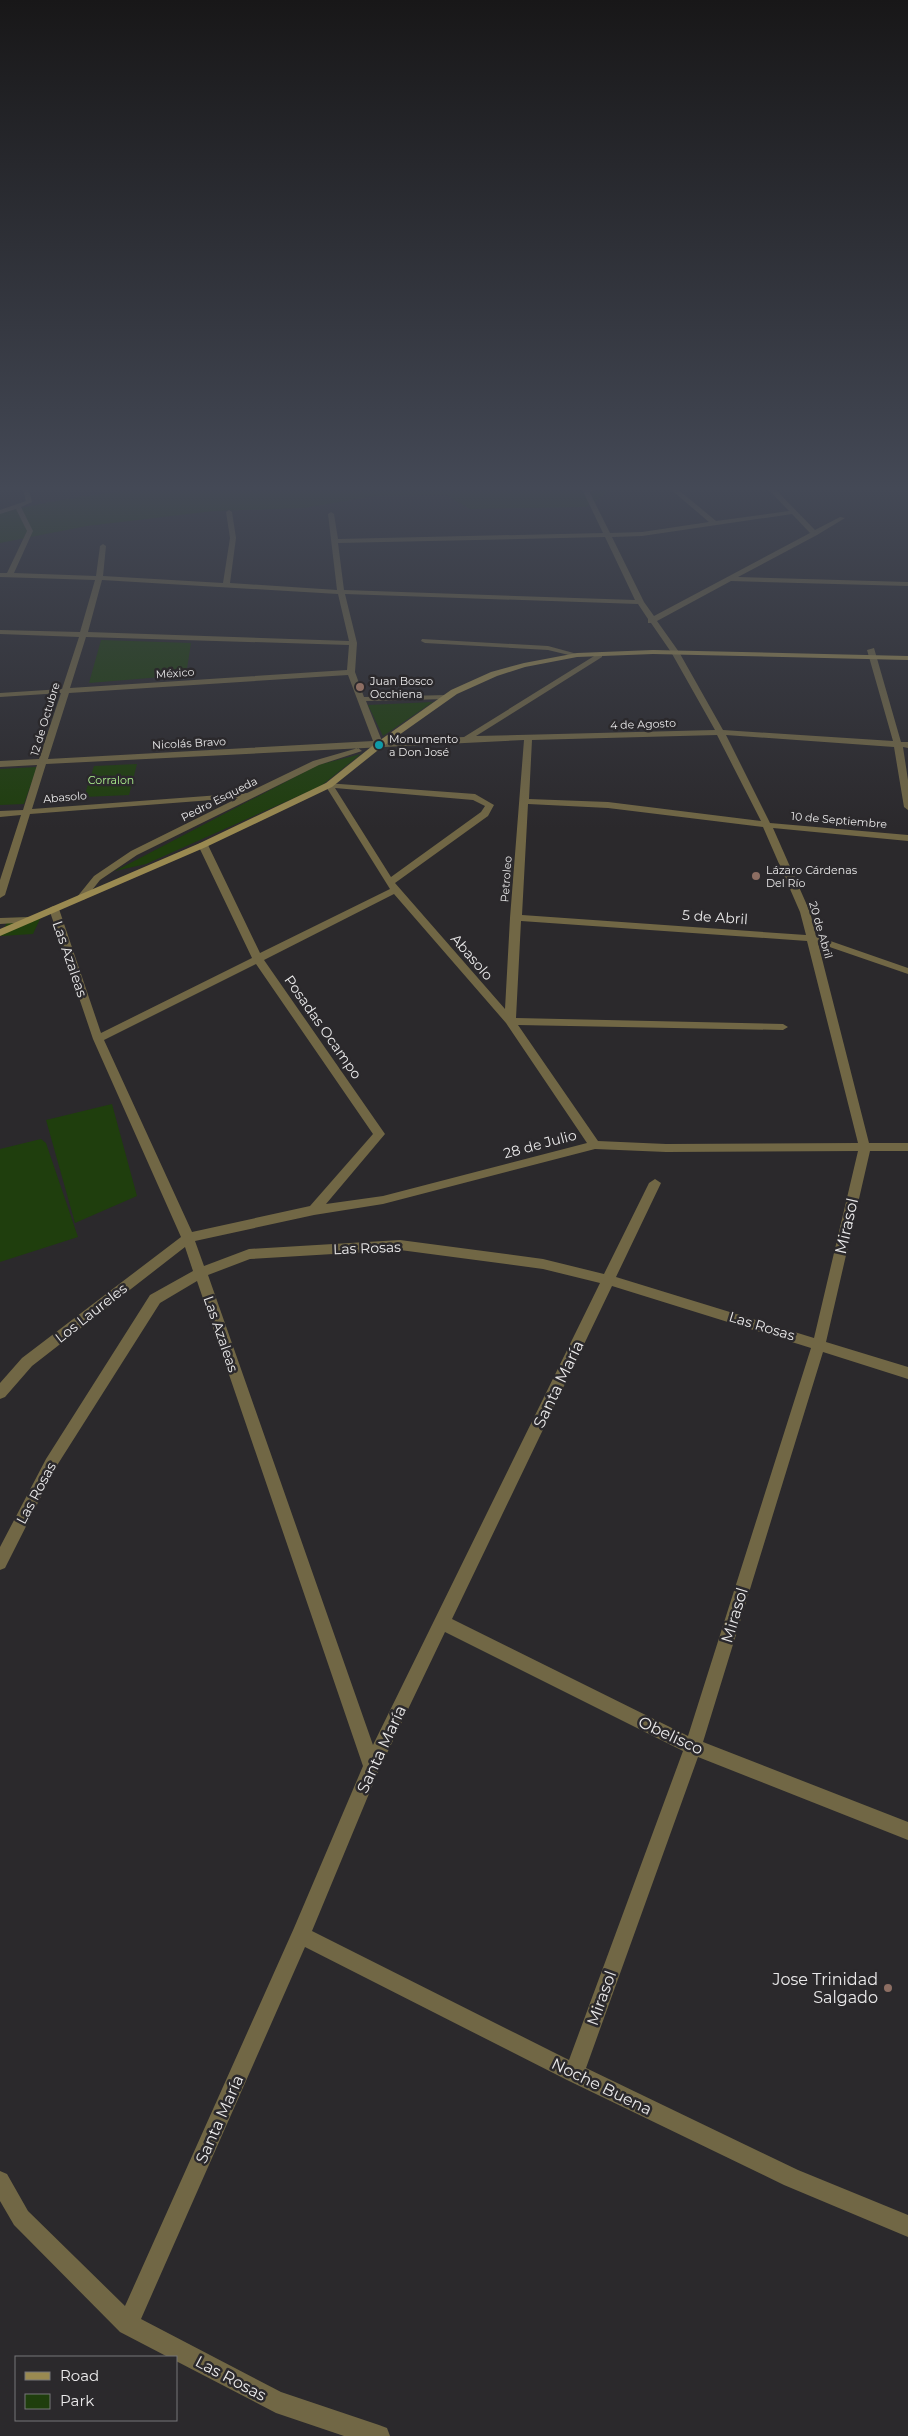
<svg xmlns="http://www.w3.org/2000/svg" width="908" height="2436" viewBox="0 0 908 2436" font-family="Montserrat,sans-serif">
<rect width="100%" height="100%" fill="#2b292c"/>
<path fill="#1f3e0d" d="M157,487H618L614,488L586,507L470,509L446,495L374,496L304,508L214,511L87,526L0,543V513C51,500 104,493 157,487Z
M101,640L191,643L186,675L89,683Z
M433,702L383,736L368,705Z
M361,754L321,786L146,864L115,871L318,765Z
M137,764L129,795L84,797L94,766Z
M37,767L24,804L0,805V769Z
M41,917L33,934L1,936L6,924L11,918Z
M112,1104L137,1196L75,1223L46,1120Z
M41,1139L46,1143L78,1237L0,1262V1149Z"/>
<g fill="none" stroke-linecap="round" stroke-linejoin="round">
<path fill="#716745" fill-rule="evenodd" d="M22,487H28L32,502L21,507L33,531L14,573L96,576L100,546L103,544L106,546L103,576L223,583L230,538L226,512L229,510L232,512L236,538L230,583L337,590L328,514L331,512L334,514L338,539L603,533L581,487H614L589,491L610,533L642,532L709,522L668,487H675L716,521L789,511L766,487H773L815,530L840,517L845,518L817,535L738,577L908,582V586L731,581L657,621L679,652L723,730L893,741L867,650L874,648L901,742H908V748L903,747L908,780V810L904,807L894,747L726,735L770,823L908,835V841L773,828L810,912L816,936L908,968V974L818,943L869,1143H908V1151H870L826,1342L908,1367V1379L823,1352L703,1742L908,1822V1840L698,1757L586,2068L798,2170L908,2215V2237L784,2185L567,2080L305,1947L141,2319L281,2392L379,2425L387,2428L390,2436H344L276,2413L176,2361V2357H168L120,2332L14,2225L0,2201V2171L7,2174L28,2211L125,2306L294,1928L363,1766L197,1281L160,1303L56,1467L5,1568L0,1570V1547L46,1459L150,1295L193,1271L185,1247L32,1366L5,1397L0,1399V1383L22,1358L181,1237L93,1039L49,909L51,907L54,906L59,909L101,1033L252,958L198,845L200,843H206L208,845L260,953L390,889L325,785L326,783L475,794L494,805L488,816L395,883L505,1009L510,918L524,740L46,764L32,809L247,793L313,761L358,748L362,751L319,765L137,855L100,880L85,899L82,900L77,897L94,876L131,851L238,798L30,814L5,895L0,898V880L21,815L0,817V811L23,810L37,765L0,767V761L39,759L61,693L0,697V693L62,689L79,637L0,634V630L80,632L95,580L0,577V573H7L27,531L16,509L0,514V510L26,501ZM792,514L810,533L654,616L644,602L612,537L642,536ZM605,537L635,600L344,590L338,543ZM102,580L338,594L349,641L88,632ZM345,594L638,604L648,619V623H651L671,652L715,730L476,736L602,657V653H599L464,737L382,741L366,701L447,699L451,697L447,695L364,697L355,672L357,643ZM86,637L349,645L347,670L70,688ZM348,675L373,741L48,759L69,693ZM717,735L761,821L608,802L529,799L532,740ZM335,788L473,800L485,806L481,812L391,877ZM528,804L608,808L763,827L800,912L806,935L522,915ZM394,894L506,1023L587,1143L383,1196L326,1204L385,1134L264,960ZM521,921L807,941L858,1143L666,1144L598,1141L518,1025L783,1030L788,1027L783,1024L516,1018ZM256,964L373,1134L310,1206L192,1232L104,1040ZM595,1149L666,1152L858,1151L814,1338L616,1277L661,1183L655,1179L649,1183L604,1274L543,1259L400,1240L249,1249L204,1266L195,1241L314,1215L383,1204ZM400,1250L543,1269L600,1283L373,1745L208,1275L250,1259ZM612,1286L811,1348L688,1736L452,1619ZM445,1632L683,1751L569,2060L312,1931L378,1772Z
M422,639L548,646L581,655L577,657L548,650L425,643L421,641Z
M29,917L33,918V922L0,924V918Z"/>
<path fill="#9a8a51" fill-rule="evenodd" d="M653,650L908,656V660L653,654L577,657L525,667L497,676L457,694L382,747L332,787L206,847L0,936V929L200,843L326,783L376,743L451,690L491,672L524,663L577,653Z"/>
</g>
<linearGradient id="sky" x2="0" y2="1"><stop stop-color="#181718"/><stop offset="0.59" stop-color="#444956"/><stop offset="1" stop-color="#444956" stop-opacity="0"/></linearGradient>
<rect width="908" height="828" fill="url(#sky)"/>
<g fill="#8d6e63" stroke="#2b292c" stroke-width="2">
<circle cx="360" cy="687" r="5"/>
<circle cx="756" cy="876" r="5"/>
<circle cx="888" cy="1988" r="5"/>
</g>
<circle fill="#0f9aa8" stroke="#2b292c" stroke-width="2" cx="379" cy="745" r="5"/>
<g text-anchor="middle" stroke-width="5" stroke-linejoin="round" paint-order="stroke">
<g font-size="11" fill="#eae9ea" stroke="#2b292c">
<text transform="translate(175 673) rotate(-4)" y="4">México</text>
<text transform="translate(45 719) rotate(-73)" y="4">12 de Octubre</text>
<text transform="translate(643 724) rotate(-2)" y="4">4 de Agosto</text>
<text transform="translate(189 743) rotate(-3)" y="4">Nicolás Bravo</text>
<text transform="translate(65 797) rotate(-5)" y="4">Abasolo</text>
<text transform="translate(219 799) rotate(-27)" y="4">Pedro Esqueda</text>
<text transform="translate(839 820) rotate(5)" y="4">10 de Septiembre</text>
<text transform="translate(506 879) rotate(-86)" y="4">Petroleo</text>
<text transform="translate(821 930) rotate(74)" y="4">20 de Abril</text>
</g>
<g font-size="11" fill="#eae9ea" stroke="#2b292c" text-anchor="start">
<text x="370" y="685">Juan Bosco<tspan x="370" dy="13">Occhiena</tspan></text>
<text x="389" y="743">Monumento<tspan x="389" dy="13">a Don José</tspan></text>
<text x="766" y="874">Lázaro Cárdenas<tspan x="766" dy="13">Del Río</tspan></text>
</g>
<g font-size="11" fill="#acf08e" stroke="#2b292c">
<text x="111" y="784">Corralon</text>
</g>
<g font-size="14" fill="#eae9ea" stroke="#2b292c">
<text transform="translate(715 917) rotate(4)" y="5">5 de Abril</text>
<text transform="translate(472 957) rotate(49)" y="5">Abasolo</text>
<text transform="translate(70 959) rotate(71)" y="5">Las Azaleas</text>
<text transform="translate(323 1027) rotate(55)" y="5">Posadas Ocampo</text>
<text transform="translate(540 1144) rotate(-15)" y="5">28 de Julio</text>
<text transform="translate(367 1248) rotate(-2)" y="5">Las Rosas</text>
<text transform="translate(91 1313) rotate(-38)" y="5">Los Laureles</text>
<text transform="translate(762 1326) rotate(17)" y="5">Las Rosas</text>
<text transform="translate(221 1334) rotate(71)" y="5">Las Azaleas</text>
<text transform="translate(36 1493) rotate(-62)" y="5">Las Rosas</text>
</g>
<g font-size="16" fill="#eae9ea" stroke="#2b292c">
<text transform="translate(846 1226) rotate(-77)" y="6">Mirasol</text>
<text transform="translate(558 1384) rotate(-64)" y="6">Santa María</text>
<text transform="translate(734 1615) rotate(-73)" y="6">Mirasol</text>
<text transform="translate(671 1735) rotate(25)" y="6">Obelisco</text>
<text transform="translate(381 1749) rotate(-65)" y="6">Santa María</text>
<text transform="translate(601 1998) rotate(-70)" y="6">Mirasol</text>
<text transform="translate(602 2086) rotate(26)" y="6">Noche Buena</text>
<text transform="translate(219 2119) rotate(-66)" y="6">Santa María</text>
<text transform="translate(231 2378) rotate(28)" y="6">Las Rosas</text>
</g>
<g font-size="16" fill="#eae9ea" stroke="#2b292c" text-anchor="end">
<text x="878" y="1985">Jose Trinidad<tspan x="878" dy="18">Salgado</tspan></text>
</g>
</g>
<rect x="15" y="2356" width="162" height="65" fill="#2b292c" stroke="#777678"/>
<rect x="25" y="2372" width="25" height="8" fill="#9a8a51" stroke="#777678"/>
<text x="60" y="2381" font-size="15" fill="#eae9ea">Road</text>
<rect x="25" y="2394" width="25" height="15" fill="#1f3e0d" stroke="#777678"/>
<text x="60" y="2406" font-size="15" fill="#eae9ea">Park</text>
</svg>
